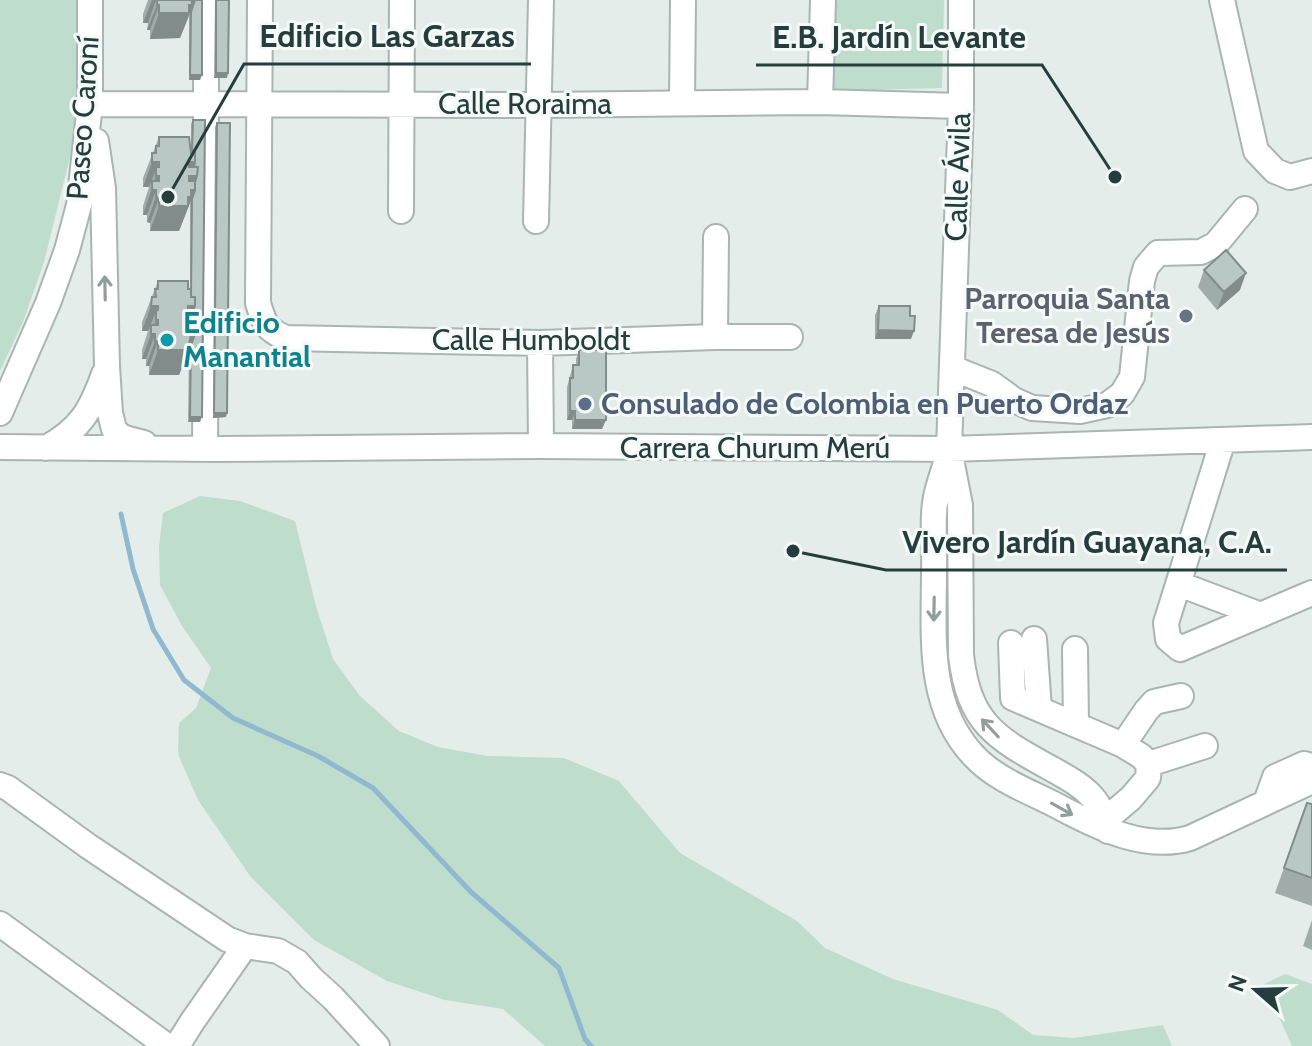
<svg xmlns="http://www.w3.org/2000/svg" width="1312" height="1046" viewBox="0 0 1312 1046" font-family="Cabin,sans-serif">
<rect width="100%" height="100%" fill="#e5edeb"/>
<path fill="#bfddcd" d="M0,0H77V108L71,153L44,262L23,322L0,371Z
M833,0H944L942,88L829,91Z
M200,496L240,501L295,521L316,606L333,659L360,696L399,731L438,747L488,756L564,758L619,781L680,853L797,921L825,948L893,979L998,1010L1033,1035L1074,1038L1163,1025L1172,1046H545L503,1009L445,1000L387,981L314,940L250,876L198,800L178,754L179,723L196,708L211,668L182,626L160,585L159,547L163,513Z
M1285,974L1312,984V1046H1292L1264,984Z"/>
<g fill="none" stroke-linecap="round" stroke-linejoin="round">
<path stroke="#90b8cf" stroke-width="5" d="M121,514L133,569L153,629L184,680L233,718L318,756L373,788L471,892L559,968L585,1039L591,1046"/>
<g stroke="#a8b5b3" stroke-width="28">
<path id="minor" d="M260,0L258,303C264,323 266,330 286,338L540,343L715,337H790
M961,0V106L949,449L960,505L961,655C969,724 996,738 1052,769C1066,777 1082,785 1093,798C1101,807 1104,819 1108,831
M1222,0L1256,151L1275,171L1290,177L1312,171
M682,102L683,0
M820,102L823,0
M90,104L539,105L820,102L961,106
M96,141L103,188L107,366L110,413L114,429L119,435L125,438L144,443
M401,211L402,0
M536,221L541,0
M206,264V0
M715,337L716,237
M540,343L541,446
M952,368L992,384L1014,400L1032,408L1080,411L1107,405L1122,394L1132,377L1142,281L1146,267L1158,253L1201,252L1216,244L1245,209
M0,413L48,303L67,250L79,205L90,104V0
M1223,440L1166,623L1168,639L1180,649L1312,593
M0,447L216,449L541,446L949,449L1312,437
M46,448C81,429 91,410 104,374
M205,449L206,274
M948,456C944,471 937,487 935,503C932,525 935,548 934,570C934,634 926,706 974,756C997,781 1034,793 1063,809C1101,829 1147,851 1190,838L1312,781
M1179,584L1261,615
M1034,639L1039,709
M1011,643L1013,698L1123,745L1141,756L1149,764L1148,778L1131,798L1104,821
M1075,649L1076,725
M1123,745L1146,711L1154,702L1181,696
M1149,764L1205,746
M0,785L8,788L88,846L227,939L245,946L278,951L297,962L311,978L333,998L377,1046
M1266,802L1275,777L1304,764L1312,766
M0,924L167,1046
M177,1046L192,1022L245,946"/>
</g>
<use href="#minor" stroke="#fff" stroke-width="24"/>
</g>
<path fill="#a0aca9" d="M148,0H202L200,80H189V16L180,38L150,39V30H147L148,23H143V14Z
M215,0H229L227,78H214Z
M193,120L200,422H188L189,349L179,375H149V366H146V359H142V350L148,331H142V322L158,281L190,289V203L179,231H150V223L147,222V215H143V206L149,187H143V178L159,137L191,150V124Z
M217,123L226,417L213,418L215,127Z
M1204,270L1240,290L1217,310L1198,287Z
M879,306L910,316L911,339H875V315Z
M579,350L602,429H572V420H567V387L573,365H576V359Z
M1307,803L1312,804V906L1275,893Z
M1312,920V950L1303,946Z"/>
<path fill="#828c8a" d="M152,0H156L148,23H143Z
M183,0H195L180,38L150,39L159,13Z
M157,5H159L150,30H147Z
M216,73H228L227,78H214Z
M190,75H202L200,80H189Z
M152,162H159L149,187H143Z
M189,162H195L197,176L195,190L179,231H150L159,206Z
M156,176H159L154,190H156L147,215H143Z
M156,197L159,198L150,223L147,222Z
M1246,273L1240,290L1217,310L1224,292Z
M151,306H158L148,331H142Z
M188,306H195L197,320L195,334L179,375H149L158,350Z
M156,320H158L153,334H155L146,359H142Z
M878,330L914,331L911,339H875Z
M155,341H158L149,366H146Z
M570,411H575L572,420H567Z
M214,413H227L226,417L213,418Z
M190,417H202L200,422H188Z
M575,420H606L602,429H572Z"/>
<path fill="#bac8c5" stroke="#828c8a" stroke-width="2" d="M157,0H192V5H189V13H159V5H157Z
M195,0H202V75H190L191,12Z
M216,0H229L228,73H216Z
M193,120H205L202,417H190L191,345L195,334V326L197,320V311L193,310L195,306V297H191L192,199L195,190V182L197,176L198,167H194L195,162V153H192Z
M217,123H230L227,413H214Z
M159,137H189L191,153H195V162H189V167H198L197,176H189V181H195V190H191V197H188V206H159V198L156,197V190H152V181H159V176H156V167H159V162H152V153H156V146H159Z
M1226,250L1246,273L1224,292L1204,270Z
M158,281H188V289H191V297H195V306H188V310L197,311V320H188V325H195V334H191L188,350H158V341H155V334H151V325H158V320H156V311L158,310V306H151L152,297H156L155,289H158Z
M879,306H910V316H915L914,331L878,330Z
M579,350H606V420H575V411H570V378H573V365H579Z
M1307,803L1312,804V878L1284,868Z"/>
<defs><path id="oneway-shaft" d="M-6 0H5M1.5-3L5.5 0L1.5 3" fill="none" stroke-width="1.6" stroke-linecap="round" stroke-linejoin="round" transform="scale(2)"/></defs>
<g stroke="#929e9e">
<use href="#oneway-shaft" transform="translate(105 288) rotate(-91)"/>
<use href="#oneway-shaft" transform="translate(934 609) rotate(91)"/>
<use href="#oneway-shaft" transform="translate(990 728) rotate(-133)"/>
<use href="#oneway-shaft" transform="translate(1062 809) rotate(29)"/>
</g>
<circle fill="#6b7280" stroke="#f5faf8" stroke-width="3" cx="1186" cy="316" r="8"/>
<circle fill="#0f9aa8" stroke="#f5faf8" stroke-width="3" cx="167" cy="340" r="8"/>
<circle fill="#5c6f8a" stroke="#f5faf8" stroke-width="3" cx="585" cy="404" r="8"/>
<g text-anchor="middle" stroke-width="6" stroke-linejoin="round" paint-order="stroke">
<g font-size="30" fill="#253e3d" stroke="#f5faf8">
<text x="525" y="114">Calle Roraima</text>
<text transform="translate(83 118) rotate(-86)" y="10">Paseo Caroní</text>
<text transform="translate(958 177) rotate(-88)" y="10">Calle Ávila</text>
<text x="531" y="350">Calle Humboldt</text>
<text x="755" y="458">Carrera Churum Merú</text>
</g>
<g font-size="30" font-weight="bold" fill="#5b616d" stroke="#f5faf8" text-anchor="end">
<text x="1170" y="309">Parroquia Santa<tspan x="1170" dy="34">Teresa de Jesús</tspan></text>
</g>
<g font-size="30" font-weight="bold" fill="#0d838f" stroke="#f5faf8" text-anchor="start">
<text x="183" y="333">Edificio<tspan x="183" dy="34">Manantial</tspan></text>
</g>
<g font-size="30" font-weight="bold" fill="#4e5e75" stroke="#f5faf8" text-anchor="start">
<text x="601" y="414">Consulado de Colombia en Puerto Ordaz</text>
</g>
</g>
<path fill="none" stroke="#253e3d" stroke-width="3" d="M168 197L244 64H531M1115 177L1042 65H756M793 551L886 570H1287"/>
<g fill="#253e3d" stroke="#f5faf8" stroke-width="3">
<circle cx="168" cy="197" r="8"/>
<circle cx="1115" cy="177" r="8"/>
<circle cx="793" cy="551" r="8"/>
</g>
<g font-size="32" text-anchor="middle" font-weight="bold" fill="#253e3d" stroke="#f5faf8" stroke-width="6" stroke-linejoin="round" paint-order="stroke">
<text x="387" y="47">Edificio Las Garzas</text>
<text x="899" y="48">E.B. Jardín Levante</text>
<text x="1087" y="553">Vivero Jardín Guayana, C.A.</text>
</g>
<g transform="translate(1256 990) rotate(290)" stroke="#f5faf8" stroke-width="6" paint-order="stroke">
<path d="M0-6L14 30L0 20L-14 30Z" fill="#253e3d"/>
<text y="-12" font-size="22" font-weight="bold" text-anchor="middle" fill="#253e3d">N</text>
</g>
</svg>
